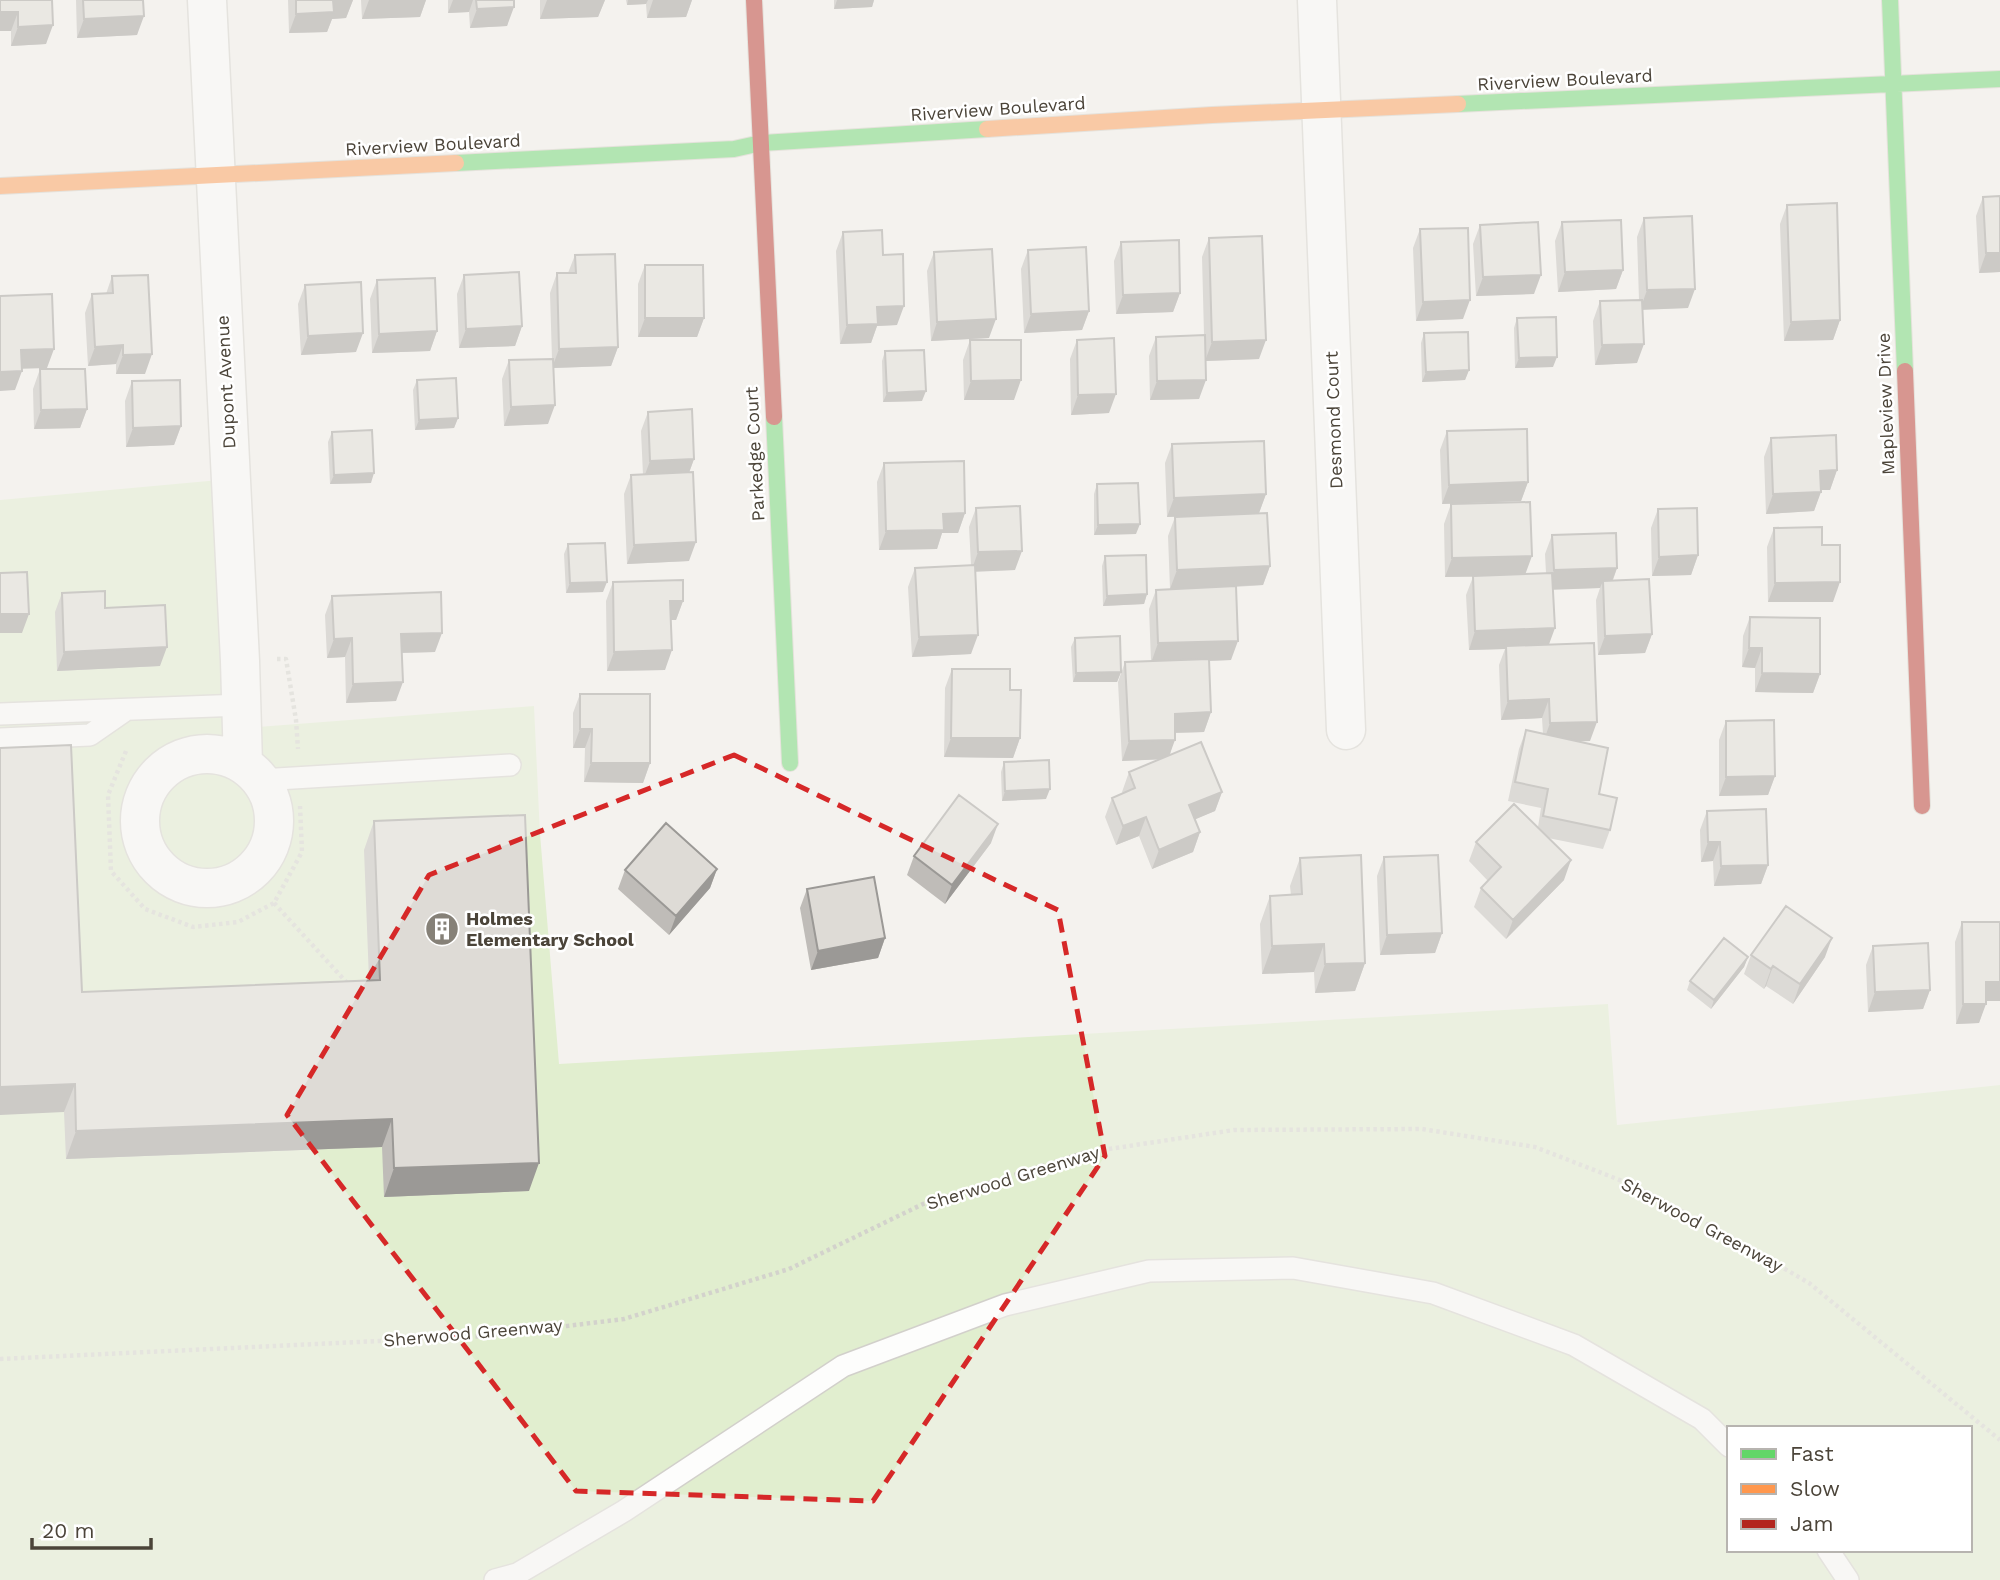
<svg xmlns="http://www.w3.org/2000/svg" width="2000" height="1580" viewBox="0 0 2000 1580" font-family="'Work Sans',sans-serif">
<rect width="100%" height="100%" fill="#f4f2ee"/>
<path fill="#e1eecf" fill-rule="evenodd" d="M230,479L244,728L534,706L540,834L559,1064L1608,1004L1617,1125L2000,1085V1580H0V500ZM1729,1428H1970V1550H1729Z"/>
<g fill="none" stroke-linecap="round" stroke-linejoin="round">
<g stroke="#d2d0cb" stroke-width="24">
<path id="lane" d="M0,714L242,705
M0,739L90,735L126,710
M260,780L510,765
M1828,1550L1848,1580
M495,1580L517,1574L624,1511L843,1366L1005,1305L1149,1271L1293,1268L1433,1293L1574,1345L1702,1419L1729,1446"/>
</g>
<g stroke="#d2d0cb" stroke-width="41">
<path id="street" d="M207,0L240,661L243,764
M1317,0L1346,730
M140 821a67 67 0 1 1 134 0a67 67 0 1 1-134 0Z"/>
</g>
<g stroke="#d3cfc5" stroke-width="18">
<path id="fast" d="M1890,0L1905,371
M1458,104L2000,79
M456,163L734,149L761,143L987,129
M774,417L790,763"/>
</g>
<g stroke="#d3cfc5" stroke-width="18">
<path id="slow" d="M987,129L1212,115L1458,104
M0,186L456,163"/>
</g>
<g stroke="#d3cfc5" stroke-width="18">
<path id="jam" d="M754,0L774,417
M1905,371L1922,806"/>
</g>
<path stroke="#d3d2cc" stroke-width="4.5" stroke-dasharray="3.5 3.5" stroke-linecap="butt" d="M277,659H286L296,720L298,749
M126,751L108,795L111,871L145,909L193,927L238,922L274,903L302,852L300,806
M274,903L349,985
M0,1359L485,1336L624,1319L789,1269L923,1204L1083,1153L1234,1130L1422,1129L1535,1147L1630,1184L1718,1230L1809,1283L2000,1440"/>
<use href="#lane" stroke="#fdfdfc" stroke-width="21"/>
<use href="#street" stroke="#fdfdfc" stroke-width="38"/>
<use href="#fast" stroke="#63d668" stroke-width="16"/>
<use href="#slow" stroke="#ff974d" stroke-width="16"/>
<use href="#jam" stroke="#b3261e" stroke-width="16"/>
</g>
<path fill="#bfbcb8" d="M0,0H52L46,44L11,46V31H0Z
M76,0H143L137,35L77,38Z
M288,0H353L346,18L332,19L327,32L289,33Z
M361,0H426L420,17L362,19Z
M448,0H514L507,26L470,28L469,12L448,13Z
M540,0H605L598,17L540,19Z
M626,0H692L686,17L647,18L646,4L627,5Z
M834,0H874L872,7L834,9Z
M2000,196V272L1979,273L1976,216L1983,197Z
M1787,205L1840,320L1833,340L1784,341L1780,224Z
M1644,218L1688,308L1643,309L1637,363L1595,365L1593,321L1600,301L1639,300L1637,237Z
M1562,222L1623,270L1616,289L1558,292L1555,241Z
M1480,225L1534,294L1476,296L1473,244Z
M1420,229L1463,319L1416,321L1413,248Z
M843,232L883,255L897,325L877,326L871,343L840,344L836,251Z
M1209,238L1259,359L1206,361L1199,399L1150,400L1149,356L1156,337L1204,335L1202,257Z
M1121,242L1180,293L1173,312L1116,314L1114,261Z
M1028,250L1089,311L1082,330L1024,333L1021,269Z
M934,252L989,338L931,341L927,271Z
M575,255L618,347L611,366L553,368L548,424L504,426L502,379L509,360L552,359L550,293L557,273H568Z
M645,265L704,318L697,337H638V284Z
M464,275L522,326L515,346L459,348L457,294Z
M112,276L145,374H116V364L88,366L85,313L92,294H106Z
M377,280L437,331L430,351L372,353L370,299Z
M305,285L356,352L301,355L298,304Z
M1517,318L1553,367L1515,368L1514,328Z
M1424,333L1469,370L1465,380L1422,382L1421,343Z
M970,340L1014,400H964L963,360Z
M1077,340L1109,413L1071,415L1070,359Z
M885,351L922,401L883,402L882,361Z
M40,369L87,409L80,428L34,429L33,389Z
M417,380L458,418L454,428L415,430L413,390Z
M132,381L181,426L174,445L126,447L125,401Z
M648,412L694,459L689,473V561L627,564L624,494L631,475H643L641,431Z
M1447,431L1528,482L1521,501L1442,504L1440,450Z
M332,432L371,483L330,484L328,442Z
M1771,438L1837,470L1830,490H1821L1814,511L1766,514L1764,457Z
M1172,444L1266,494L1259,513L1167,517L1165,463Z
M884,463L965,513L958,533H942L937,549L879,550L877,482Z
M1097,484L1136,534L1094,535V494Z
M1451,504L1525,574L1546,573L1545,554L1552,535L1617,568L1613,580L1652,634L1645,653L1598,655L1596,600L1600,588L1553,589L1549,645L1590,741H1577L1599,794L1610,830L1603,849L1548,838L1564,880L1506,939L1474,907L1481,888L1488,881L1469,861L1476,842L1538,827L1541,808L1508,801L1519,749L1526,730L1543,734L1542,718L1501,720L1499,665L1505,649L1469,650L1466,595L1473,577H1445L1444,524Z
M976,508L1015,570L976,571L971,654L912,657L908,587L915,568L971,565L969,527Z
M1658,509L1698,555L1691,575L1652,576L1651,528Z
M1175,517L1270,566L1263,585L1236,587L1231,660L1209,661L1211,712L1204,732L1175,733L1170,755L1222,792L1215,811L1195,819L1200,832L1193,852L1152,869L1139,836L1116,845L1105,817L1112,798L1123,793L1122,792L1129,772L1161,759L1122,761L1118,682L1125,662L1151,661L1149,609L1156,590L1170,589L1168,536Z
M1774,528L1822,545L1833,602H1768L1767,547Z
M568,544L603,592L566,593L564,554Z
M1105,556L1147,594L1144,604L1103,606L1102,566Z
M613,582L683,601L676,620H671L665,670L607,671L606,601Z
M62,593L160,666L57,671L55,612Z
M332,596L435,652L402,653L396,701L346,703L345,657L327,658L325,615Z
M1750,617L1820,674L1813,693L1755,692V668L1742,667L1743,636Z
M1075,638L1121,672L1117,682H1073L1071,647Z
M952,669L1010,690L1020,738L1013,758L944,757L945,688Z
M580,694L650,763L643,783L584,782L585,748H573V713Z
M1726,721L1775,776L1768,795L1719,796V740Z
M1004,762L1046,799L1002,801L1001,772Z
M1707,811L1768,865L1761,884L1714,886L1713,861L1701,862L1700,830Z
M374,821L529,1191L384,1197L382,1147L66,1159L64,1112L82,992L369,980L364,850Z
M991,843L945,904L907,875L914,856Z
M1384,857L1442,933L1435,953L1380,955L1377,876Z
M1300,858L1365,963L1355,991L1315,993L1314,972L1262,974L1260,924L1270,896L1291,895L1290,886Z
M717,869L710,888L669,935L618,889L625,870Z
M807,889L885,938L878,958L811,970L800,908Z
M1962,922H2000V1001H1986L1979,1023L1956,1024L1955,942Z
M1873,946L1930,990L1923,1009L1868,1012L1866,965Z
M1751,955L1825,957L1793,1004L1766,986L1764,989L1744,974Z
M1748,957L1744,967L1711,1009L1687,990L1690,981Z"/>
<path fill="#9b9996" d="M333,0H353L346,18L332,19L327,32L289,33L296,14Z
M369,0H426L420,17L362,19Z
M453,0H473L469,12L448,13Z
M547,0H605L598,17L540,19Z
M628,0H648L646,4L627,5Z
M653,0H692L686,17L647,18Z
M837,0H874L872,7L834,9Z
M514,7L507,26L470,28L477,9Z
M0,12H18L11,31H0Z
M144,16L137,35L77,38L84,19Z
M53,25L46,44L11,46L18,27Z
M1986,253H2000V272L1979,273Z
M1623,270L1616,289L1558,292L1565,272Z
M1541,275L1534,294L1476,296L1483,277Z
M1695,289L1688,308L1640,310L1647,290Z
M1180,293L1173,312L1116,314L1123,295Z
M1470,300L1463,319L1416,321L1423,302Z
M904,306L897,325L877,326L871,343L840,344L847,325L877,307Z
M1089,311L1082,330L1024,333L1031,314Z
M645,318H704L697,337H638Z
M996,319L989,338L931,341L937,322Z
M1840,320L1833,340L1784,341L1791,322Z
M522,326L515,346L459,348L466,329Z
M437,331L430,351L372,353L379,334Z
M363,333L356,352L301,355L308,336Z
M1266,340L1259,359L1205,361L1212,342Z
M1644,344L1637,363L1595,365L1602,345Z
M123,345L116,364L88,366L95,347Z
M618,347L611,366L552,368L559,349Z
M54,349L47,368L14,369L21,350Z
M152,354L145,374H116L123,355Z
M1557,357L1553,367L1515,368L1519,358Z
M1469,370L1465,380L1422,382L1426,372Z
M22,371L15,390L0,391V372Z
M1021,380L1014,400H964L971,381Z
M1206,380L1199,399L1150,400L1157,381Z
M926,391L922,401L883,402L887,393Z
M1116,394L1109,413L1071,415L1078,395Z
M555,405L548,424L504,426L511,407Z
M87,409L80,428L34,429L41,410Z
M458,418L454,428L415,430L419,420Z
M181,426L174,445L126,447L133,428Z
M694,459L687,478L643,480L650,461Z
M1837,470L1830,490H1813L1820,471Z
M374,473L371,483L330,484L334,475Z
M1528,482L1521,501L1442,504L1449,485Z
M1821,492L1814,511L1766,514L1773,494Z
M1266,494L1259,513L1167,517L1174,498Z
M965,513L958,533H942L937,549L879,550L886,531L943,514Z
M1140,524L1136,534L1094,535L1098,525Z
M696,542L689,561L627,564L634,545Z
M1022,551L1015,570L971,572L978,552Z
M1698,555L1691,575L1652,576L1659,557Z
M1532,556L1525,575L1445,577L1452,558Z
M1270,566L1263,585L1170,589L1177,570Z
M1617,568L1610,587L1603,581L1600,588L1547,590L1554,570Z
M607,582L603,592L566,593L570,583Z
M1840,582L1833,602H1768L1775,583Z
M1147,594L1144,604L1103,606L1107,596Z
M670,601H683L676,620H663Z
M0,614H29L22,633H0Z
M1555,628L1548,647L1506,646L1505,649L1469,650L1475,631Z
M442,633L435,652L394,653L401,634Z
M1652,634L1645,653L1598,655L1605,636Z
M978,635L971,654L912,657L919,637Z
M352,638L345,657L327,658L334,639Z
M1238,641L1231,660L1151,663L1158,643Z
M167,647L160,666L57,671L64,652Z
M1749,648H1762L1755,668L1742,667Z
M672,650L665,670L607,671L614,652Z
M1121,672L1117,682H1073L1076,673Z
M1762,673L1820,674L1813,693L1755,692Z
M403,682L396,701L346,703L353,684Z
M1549,699L1542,718L1501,720L1508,701Z
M1211,712L1204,732L1168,733L1175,714Z
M1597,722L1590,741L1543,743L1550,723Z
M580,729H592L585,748H573Z
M951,738H1020L1013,758L944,757Z
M1175,740L1168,759L1122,761L1129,741Z
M591,763H650L643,783L584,782Z
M1775,776L1768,795L1719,796L1726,777Z
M1050,789L1046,799L1002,801L1005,791Z
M1222,792L1215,811L1182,825L1189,805Z
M1146,817L1139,836L1116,845L1123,826Z
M998,824L991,843L945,904L952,885Z
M1200,832L1193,852L1152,869L1159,850Z
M1708,842H1720L1713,861L1701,862Z
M1571,860L1564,880L1506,939L1513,920Z
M1768,865L1761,884L1714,886L1721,866Z
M717,869L710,888L669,935L676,916Z
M1442,933L1435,953L1380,955L1387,935Z
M885,938L878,958L811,970L818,951Z
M1832,938L1825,957L1793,1004L1800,984Z
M1324,944L1314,972L1262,974L1272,946Z
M1748,957L1744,967L1711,1009L1714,1000Z
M1365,963L1355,991L1315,993L1325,964Z
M1773,966L1766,986L1764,989L1771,969Z
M1986,982H2000V1001H1979Z
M1930,990L1923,1009L1868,1012L1875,992Z
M1963,1004H1986L1979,1023L1956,1024Z
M75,1084L64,1112L0,1115V1087Z
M392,1119L382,1147L66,1159L76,1131Z
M539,1163L529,1191L384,1197L394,1168Z"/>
<path fill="#dedbd6" stroke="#9b9996" stroke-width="2" d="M0,0H52L53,25L18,27V12H0Z
M83,0H143L144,16L84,19Z
M296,0H333L334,12L296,14Z
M476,0H514V7L477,9Z
M2000,196V253H1986L1983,197Z
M1837,203L1840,320L1791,322L1787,205Z
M1692,216L1695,289L1647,290L1644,218Z
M1621,220L1623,270L1565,272L1562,222Z
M1538,222L1541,275L1483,277L1480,225Z
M1468,228L1470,300L1423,302L1420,229Z
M882,230L883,255L903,254L904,306L877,307L878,324L847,325L843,232Z
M1262,236L1266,340L1212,342L1209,238Z
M1179,240L1180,293L1123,295L1121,242Z
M1086,247L1089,311L1031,314L1028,250Z
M992,249L996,319L937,322L934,252Z
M615,254L618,347L559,349L557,273H576L575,255Z
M645,265H703L704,318H645Z
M519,272L522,326L466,329L464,275Z
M148,275L152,354L123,355V345L95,347L92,294L113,293L112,276Z
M435,278L437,331L379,334L377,280Z
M361,282L363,333L308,336L305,285Z
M52,294L54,349L21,350L22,371L0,372V296Z
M1642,300L1644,344L1602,345L1600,301Z
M1556,317L1557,357L1519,358L1517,318Z
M1468,332L1469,370L1426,372L1424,333Z
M1205,335L1206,380L1157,381L1156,337Z
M1114,338L1116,394L1078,395L1077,340Z
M970,340H1021V380L971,381Z
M924,350L926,391L887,393L885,351Z
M553,359L555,405L511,407L509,360Z
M40,369H85L87,409L41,410Z
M456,378L458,418L419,420L417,380Z
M180,380L181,426L133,428L132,381Z
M692,409L694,459L650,461L648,412Z
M1527,429L1528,482L1449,485L1447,431Z
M372,430L374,473L334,475L332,432Z
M1836,435L1837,470L1820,471L1821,492L1773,494L1771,438Z
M1264,441L1266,494L1174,498L1172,444Z
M964,461L965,513L943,514L944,530L886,531L884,463Z
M693,472L696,542L634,545L631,475Z
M1138,483L1140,524L1098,525L1097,484Z
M1530,502L1532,556L1452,558L1451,504Z
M1020,506L1022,551L978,552L976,508Z
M1697,508L1698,555L1659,557L1658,509Z
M1267,513L1270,566L1177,570L1175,517Z
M1822,527V545H1840V582L1775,583L1774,528Z
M1616,533L1617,568L1554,570L1552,535Z
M605,543L607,582L570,583L568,544Z
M1146,555L1147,594L1107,596L1105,556Z
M975,565L978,635L919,637L915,568Z
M27,572L29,614H0V573Z
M1552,573L1555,628L1475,631L1473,576Z
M1649,579L1652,634L1605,636L1603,581Z
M683,580V601H670L672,650L614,652L613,582Z
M1236,586L1238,641L1158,643L1156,590Z
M105,591V608L165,605L167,647L64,652L62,593Z
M441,592L442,633L401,634L403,682L353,684L352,638L334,639L332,596Z
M1750,617L1820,618V674L1762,673V648H1749Z
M1120,636L1121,672L1076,673L1075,638Z
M1594,643L1597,722L1550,723L1549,699L1508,701L1506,646Z
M1209,659L1211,712L1175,714V740L1129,741L1125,662Z
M952,669H1010V690H1021L1020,738H951Z
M580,694H650V763H591L592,729H580Z
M1774,720L1775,776L1726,777V721Z
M1526,730L1608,748L1599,794L1617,798L1610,830L1543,816L1548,789L1515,782Z
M1201,742L1222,792L1189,805L1200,832L1159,850L1146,817L1123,826L1112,798L1135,788L1129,772Z
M71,745L82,992L380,980L374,821L525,815L539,1163L394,1168L392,1119L76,1131L75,1084L0,1087V748Z
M1049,760L1050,789L1005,791L1004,762Z
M959,795L998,824L952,885L914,856Z
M1514,804L1571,860L1513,920L1481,888L1501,867L1476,842Z
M1766,809L1768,865L1721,866L1720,842H1708L1707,811Z
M666,823L717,869L676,916L625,870Z
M1361,855L1365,963L1325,964L1324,944L1272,946L1270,896L1302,894L1300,858Z
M1438,855L1442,933L1387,935L1384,857Z
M874,877L885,938L818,951L807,889Z
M1786,906L1832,938L1800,984L1773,966L1771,969L1751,955Z
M1962,922H2000V982H1986V1004H1963Z
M1724,938L1748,957L1714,1000L1690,981Z
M1928,943L1930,990L1875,992L1873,946Z"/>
<path d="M0 0H2000V1580H0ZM734,755L1058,910L1105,1156L873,1501L576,1491L287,1115L429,875Z" fill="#f4f2ee" fill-opacity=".55" fill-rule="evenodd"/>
<path fill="none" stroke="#d62828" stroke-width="5" stroke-dasharray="14 9" stroke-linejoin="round" d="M734,755L1058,910L1105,1156L873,1501L576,1491L287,1115L429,875Z"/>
<defs>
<g id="building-disc" transform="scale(1.75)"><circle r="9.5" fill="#868178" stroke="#fff"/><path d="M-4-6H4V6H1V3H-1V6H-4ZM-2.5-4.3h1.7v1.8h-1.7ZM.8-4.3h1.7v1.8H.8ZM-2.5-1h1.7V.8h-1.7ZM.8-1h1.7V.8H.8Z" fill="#fff"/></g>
</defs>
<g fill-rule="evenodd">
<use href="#building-disc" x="442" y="929"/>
</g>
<g text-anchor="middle" stroke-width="5" stroke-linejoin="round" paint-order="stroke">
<g font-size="18" fill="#4b4439" stroke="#fff">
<text transform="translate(1565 80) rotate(-3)" y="6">Riverview Boulevard</text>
<text transform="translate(998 109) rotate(-4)" y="6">Riverview Boulevard</text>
<text transform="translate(433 145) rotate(-3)" y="6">Riverview Boulevard</text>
<text transform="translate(226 382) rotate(-93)" y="6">Dupont Avenue</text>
<text transform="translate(1886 404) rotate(-92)" y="6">Mapleview Drive</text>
<text transform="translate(1334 420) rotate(-92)" y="6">Desmond Court</text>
<text transform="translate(755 454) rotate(-93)" y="6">Parkedge Court</text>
<text transform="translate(1013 1178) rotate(-17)" y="6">Sherwood Greenway</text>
<text transform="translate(1702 1225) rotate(28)" y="6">Sherwood Greenway</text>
<text transform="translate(473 1333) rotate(-5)" y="6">Sherwood Greenway</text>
</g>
<g font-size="18" font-weight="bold" fill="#4b4439" stroke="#fff" text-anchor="start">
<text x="466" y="925">Holmes<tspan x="466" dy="21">Elementary School</tspan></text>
</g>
</g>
<rect x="1727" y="1426" width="245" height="126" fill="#ffffff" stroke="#b7b4b0" stroke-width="2"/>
<rect x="1741" y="1449" width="35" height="10" fill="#63d668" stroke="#b7b4b0" stroke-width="2"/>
<text x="1790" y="1461" font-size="21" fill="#4b4439">Fast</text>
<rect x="1741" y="1484" width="35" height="10" fill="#ff974d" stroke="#b7b4b0" stroke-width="2"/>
<text x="1790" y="1496" font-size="21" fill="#4b4439">Slow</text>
<rect x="1741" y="1519" width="35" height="10" fill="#b3261e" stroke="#b7b4b0" stroke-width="2"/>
<text x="1790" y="1531" font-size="21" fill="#4b4439">Jam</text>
<path d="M32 1538v10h119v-10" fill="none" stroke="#4b4439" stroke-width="3.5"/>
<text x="42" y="1538" font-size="21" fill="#4b4439" stroke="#ffffff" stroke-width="5" paint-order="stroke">20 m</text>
</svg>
